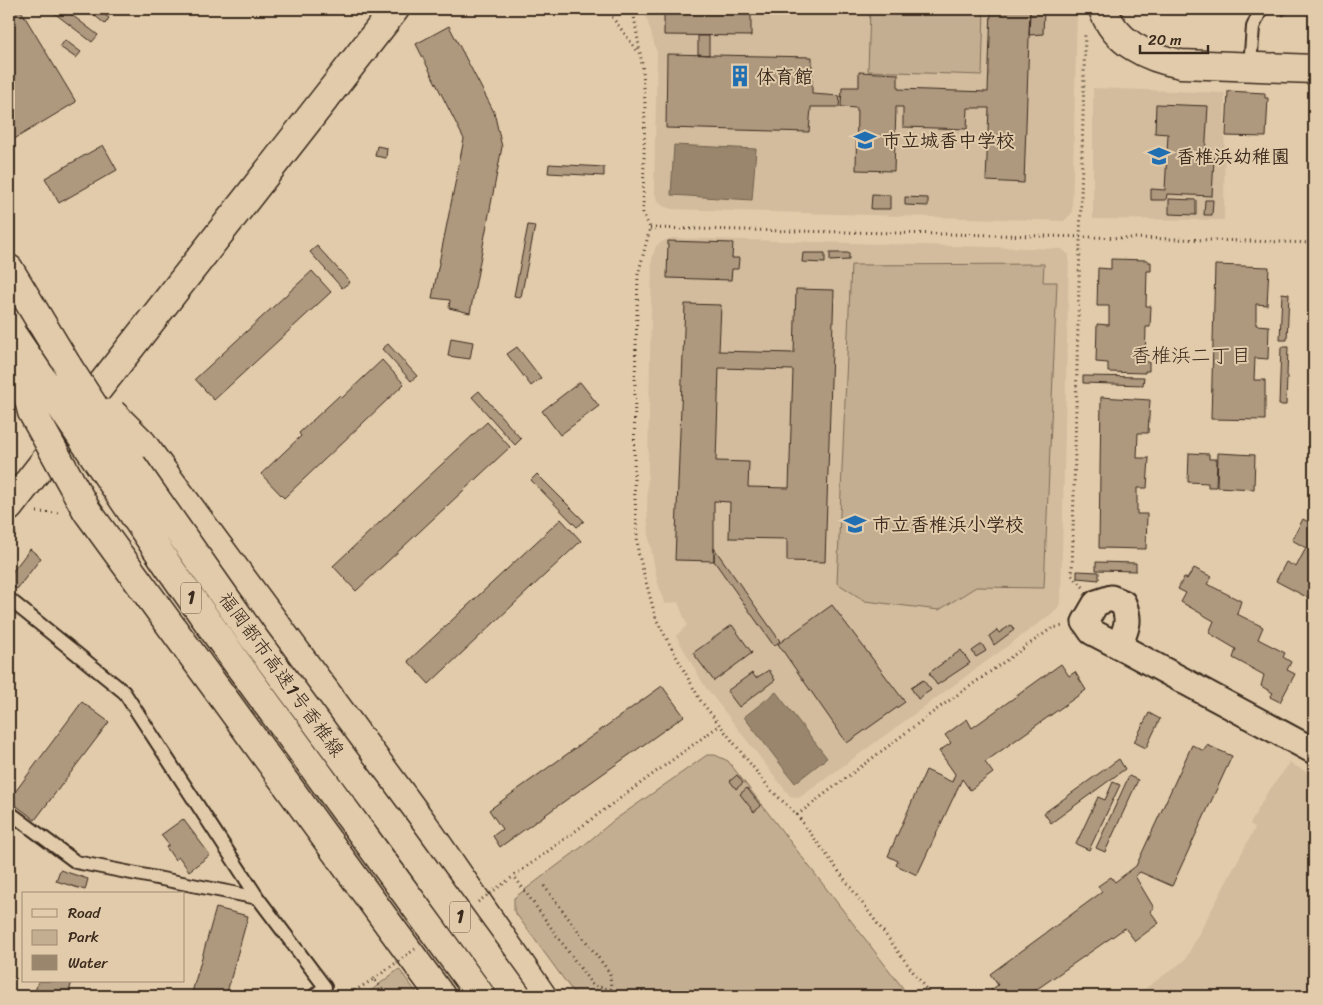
<svg xmlns="http://www.w3.org/2000/svg" width="1323" height="1005" viewBox="0 0 1323 1005" font-family="Sriracha,'Klee One',sans-serif">
<rect width="100%" height="100%" fill="#e1cbaa"/>
<filter id="ink" filterUnits="userSpaceOnUse"><feTurbulence type="fractalNoise" baseFrequency=".02" numOctaves="2"/><feDisplacementMap in="SourceGraphic" scale="10" xChannelSelector="R" yChannelSelector="G"/><feConvolveMatrix kernelMatrix="1 2 1 2 8 2 1 2 1" color-interpolation-filters="sRGB"/></filter>
<g filter="url(#ink)">
<path fill="#d2bc9d" d="M643,9H1077L1072,213L1064,221L671,209L663,206L657,200L654,190L657,53L646,16Z
M1093,88L1225,93L1224,220L1093,219Z
M672,238L1062,249L1069,255L1061,600L1057,610L799,798L790,796L704,685L676,636L687,625L678,602L665,604L657,580L649,537L647,511L652,259L656,246L663,241Z
M1290,763L1314,776V996H1135L1185,960L1255,828L1250,824L1267,793Z"/>
<path fill="#c3ae91" stroke="#7f6c58" d="M870,9H984L982,75L868,71Z
M1044,264L1043,282H1057L1044,588L976,587L939,610L865,601L837,583L851,265Z
M707,755H715L728,761L909,996H576L514,911V898L583,846L613,821Z
M399,969L419,996H364Z"/>
<path fill="#99866d" stroke="#73614d" d="M674,145L756,149L752,200L671,195Z
M776,692L827,758L795,783L744,717Z"/>
<path fill="#ae997f" stroke="#3b2a1e" fill-rule="evenodd" d="M9,9H20L76,102L11,141L9,137Z
M49,9H64L98,35L92,42Z
M89,9H97L109,18L105,24L88,10Z
M664,9H751V36L664,35Z
M991,9H1030L1024,183L986,181L989,108H968L967,129L903,127V107H896L894,171L856,170L857,108L841,107L842,87H859V72L898,74V89L988,92Z
M1030,9L1044,10L1043,34L1029,35Z
M1279,9H1293L1283,16Z
M449,26L494,112L502,147L470,313L449,308L450,300L432,298L464,139L416,44Z
M698,36H709V55L698,54Z
M65,40L81,52L76,58L60,47Z
M667,54L812,57V94L840,96L839,107H811L809,132L666,128Z
M1228,91L1265,93V98H1268L1266,137L1226,136Z
M1156,104L1208,106L1205,157L1214,158L1212,196L1167,194L1166,200H1151V189L1165,190L1168,134L1155,133Z
M103,145L117,170L59,203L45,178Z
M377,146L387,148L386,158L375,156Z
M549,164L604,167V176L548,173Z
M872,194L890,195V209H871Z
M905,197L928,198V206L905,205Z
M1169,199L1196,200V215L1169,214Z
M1205,200H1213L1212,215H1204Z
M528,225L535,226L521,297L514,296Z
M668,241L733,243L732,258H739L738,269H732L731,280L667,278Z
M317,246L350,282L342,288L310,252Z
M803,253H825V263L802,262Z
M830,253H849V260L830,261Z
M1111,259L1148,260V262H1151V271H1147L1146,306H1151L1150,327H1146L1145,362H1149V371H1145V373L1108,372V363L1096,362L1097,324L1109,325V306H1097L1098,268L1111,269Z
M1215,265L1269,267L1267,305L1256,304V325L1269,326L1268,359L1255,358L1254,380H1265V420L1211,419Z
M312,271L331,292L214,400L195,379Z
M796,289L834,290L825,562L787,561V539L729,538L730,502L714,501V561L675,560L685,304L721,305L719,351L794,353ZM719,368L793,370L789,488L748,487L749,462L716,461Z
M1282,293L1289,294L1287,340H1280Z
M451,338L473,342L470,359L448,356Z
M388,344L417,376L411,381L382,349Z
M517,347L541,378L531,386L507,354Z
M1281,347H1288L1286,405H1279Z
M382,360L404,384L284,498L261,474L301,436L299,433L340,395L342,398Z
M1083,376L1144,377L1143,385L1083,383Z
M580,382L599,406L560,435L542,411Z
M479,391L521,439L515,445L472,397Z
M1101,397L1150,400L1148,433H1138L1137,458H1149L1147,488H1137V514H1147L1146,549L1099,548Z
M487,422L510,447L356,591L333,566Z
M1189,453L1209,454V459H1217L1216,487H1208V483L1188,482Z
M1218,453L1255,455L1254,489L1217,487Z
M537,474L584,521L577,527L531,480Z
M561,519L581,541L429,684L408,661Z
M1303,519L1314,525V601L1276,581L1286,562L1296,567L1306,548L1292,540Z
M714,548L780,641L774,646L714,561Z
M30,549L41,558L17,589L9,584V576Z
M1096,562L1136,563V571L1096,570Z
M1194,568L1212,577L1207,584L1241,601L1237,614L1263,627L1258,639L1285,653L1283,657L1291,662L1287,670L1295,674L1280,702L1270,697L1273,693L1261,686L1264,675L1233,658L1236,649L1209,633L1214,621L1181,602L1186,593L1178,589L1184,577L1187,579Z
M1077,571L1099,572V580L1077,578Z
M832,605L905,702L847,743L778,644Z
M732,625L752,653L714,681L693,653Z
M1011,625L1014,630L994,645L989,636L997,630L999,633Z
M982,644L986,651L976,657L972,651Z
M961,650L970,663L937,685L929,673Z
M1061,664L1069,676L1075,672L1086,690L985,762L993,773L970,790L962,779L917,875L896,865L898,861L888,856L926,770L952,782L955,774L939,751L951,743L945,735L967,719L972,728Z
M769,670L775,680L739,707L727,691L752,673L756,678Z
M923,680L931,690L918,699L911,688Z
M662,686L684,716L500,847L493,836L502,829L489,810Z
M82,702L109,722L35,820L9,800Z
M1149,713L1160,719L1146,748L1134,742Z
M1192,745L1204,751L1207,745L1232,756L1172,886L1140,872L1135,876L1154,908L1150,911L1159,923L1135,941L1125,928L1027,996H995L991,990L998,985L990,974L1102,892L1098,886L1111,877L1115,882L1136,866Z
M1119,759L1125,769L1051,823L1044,813Z
M737,775L743,783L736,789L730,781Z
M1129,776L1138,780L1105,852L1096,848Z
M1113,782L1120,785L1089,850L1076,844L1098,797L1105,800Z
M747,788L761,806L754,812L740,794Z
M183,819L210,855L189,871L179,857L175,860L166,847L169,845L161,835Z
M60,870L88,879L85,890L56,881Z
M216,908L248,916L226,996H191Z
M38,981H72L68,996H34Z"/>
<g fill="none" stroke-linecap="round" stroke-linejoin="round">
<g stroke="#3b2a1e" stroke-width="16">
<path id="lane" d="M1250,66L1253,27L1261,9
M9,599L124,692L258,898L325,987L314,996
M9,812L76,862L258,898"/>
</g>
<g stroke="#3b2a1e" stroke-width="29">
<path id="street" d="M1119,646C1126,628 1131,622 1123,603L1111,598L1096,603L1085,622L1092,632L1119,646L1314,751"/>
</g>
<g stroke="#3b2a1e" stroke-width="31">
<path id="secondary" d="M1103,9C1115,43 1148,58 1181,64L1314,69
M9,507L68,431L87,403L395,9"/>
</g>
<g stroke="#3b2a1e" stroke-width="31">
<path id="highway" d="M9,269L68,367
M142,443L424,825L542,996
M87,511L441,996"/>
</g>
<path stroke="#3b2a1e" stroke-width="3" stroke-dasharray="1 4" stroke-linecap="butt" d="M606,9L639,53
M630,9L634,16L643,71L645,104L643,213L650,228L638,275L635,382L634,481L638,552L656,619L700,700L771,790L797,815L931,996
M650,228C872,233 1093,236 1314,243
M37,512L61,513
M9,541L17,530
M1083,587L1072,575L1085,32
M797,815L936,710L1052,628L1063,626
M544,886L610,973L611,989L593,986L514,876L720,725
M346,996L374,979L387,996"/>
<use href="#lane" stroke="#e1cbaa" stroke-width="12"/>
<use href="#street" stroke="#e1cbaa" stroke-width="25"/>
<use href="#secondary" stroke="#e1cbaa" stroke-width="28"/>
<use href="#highway" stroke="#e1cbaa" stroke-width="28"/>
<g stroke="#3b2a1e" stroke-width="31" stroke-linecap="butt">
<path id="highway-bridge" d="M12,334L169,567L237,663L481,996
M16,352L32,412L87,511
M68,367L130,462L253,637L402,838L517,996
M112,413L142,443"/>
</g>
<path stroke="#3b2a1e" stroke-width="3" stroke-dasharray="1 4" stroke-linecap="butt" d="M478,902L514,876
M374,979L415,949"/>
<use href="#highway-bridge" stroke="#e1cbaa" stroke-width="28"/>
</g>
</g>
<defs>
<g id="building-bare" transform="scale(1.725)"><path d="M-4-6H4V6H1V3H-1V6H-4ZM-2.5-4.3h1.7v1.8h-1.7ZM.8-4.3h1.7v1.8H.8ZM-2.5-1h1.7V.8h-1.7ZM.8-1h1.7V.8H.8Z" fill="#1f6fb2" stroke="#e1cbaa" stroke-width="2.5" paint-order="stroke"/></g>
<g id="school-bare" transform="scale(1.725)"><path d="M0-5L7-2L0 1L-7-2ZM-4 1L0 2.5L4 1V4Q0 6-4 4Z" fill="#1f6fb2" stroke="#e1cbaa" stroke-width="2.5" paint-order="stroke"/></g>
</defs>
<g fill-rule="evenodd">
<use href="#building-bare" x="740" y="76"/>
<use href="#school-bare" x="865" y="140"/>
<use href="#school-bare" x="1159" y="156"/>
<use href="#school-bare" x="855" y="524"/>
</g>
<g text-anchor="middle" stroke-width="4" stroke-linejoin="round" paint-order="stroke">
<g fill="#e1cbaa" stroke="#6d5a48" stroke-width="1">
<rect x="181" y="582.5" width="20" height="31" rx="4"/>
<rect x="450" y="901.5" width="20" height="31" rx="4"/>
</g>
<g font-size="18" font-weight="bold" fill="#3b2a1e">
<text x="191" y="604">1</text>
<text x="460" y="923">1</text>
</g>
<g font-size="19" font-weight="bold" fill="#3b2a1e" stroke="#e1cbaa" text-anchor="start">
<text x="756" y="83">体育館</text>
<text x="882" y="147">市立城香中学校</text>
<text x="1176" y="163">香椎浜幼稚園</text>
<text x="872" y="531">市立香椎浜小学校</text>
</g>
<g font-size="19" fill="#3b2a1e" stroke="#e1cbaa">
<text transform="translate(282 674) rotate(54)" y="7">福岡都市高速1号香椎線</text>
</g>
<g font-size="20" fill="#3b2a1e" stroke="#e1cbaa">
<text x="1191" y="362">香椎浜二丁目</text>
</g>
</g>
<rect width="1323" height="1005" fill="none" stroke="#e1cbaa" stroke-width="30"/>
<rect x="15" y="15" width="1293" height="975" fill="none" stroke="#3b2a1e" stroke-width="2" filter="url(#ink)"/>
<rect x="22" y="892" width="162" height="90" fill="#e1cbaa" stroke="#9f8b72"/>
<rect x="32" y="909" width="25" height="8" fill="#e1cbaa" stroke="#9f8b72"/>
<text x="68" y="918" font-size="15" fill="#3b2a1e">Road</text>
<rect x="32" y="930" width="25" height="15" fill="#c3ae91" stroke="#9f8b72"/>
<text x="68" y="942" font-size="15" fill="#3b2a1e">Park</text>
<rect x="32" y="955" width="25" height="15" fill="#99866d" stroke="#9f8b72"/>
<text x="68" y="968" font-size="15" fill="#3b2a1e">Water</text>
<path d="M1140 45v8h68v-8" fill="none" stroke="#3b2a1e" stroke-width="2.5"/>
<text x="1148" y="45" font-size="15" fill="#3b2a1e" stroke="#e1cbaa" stroke-width="4" paint-order="stroke">20 m</text>
</svg>
